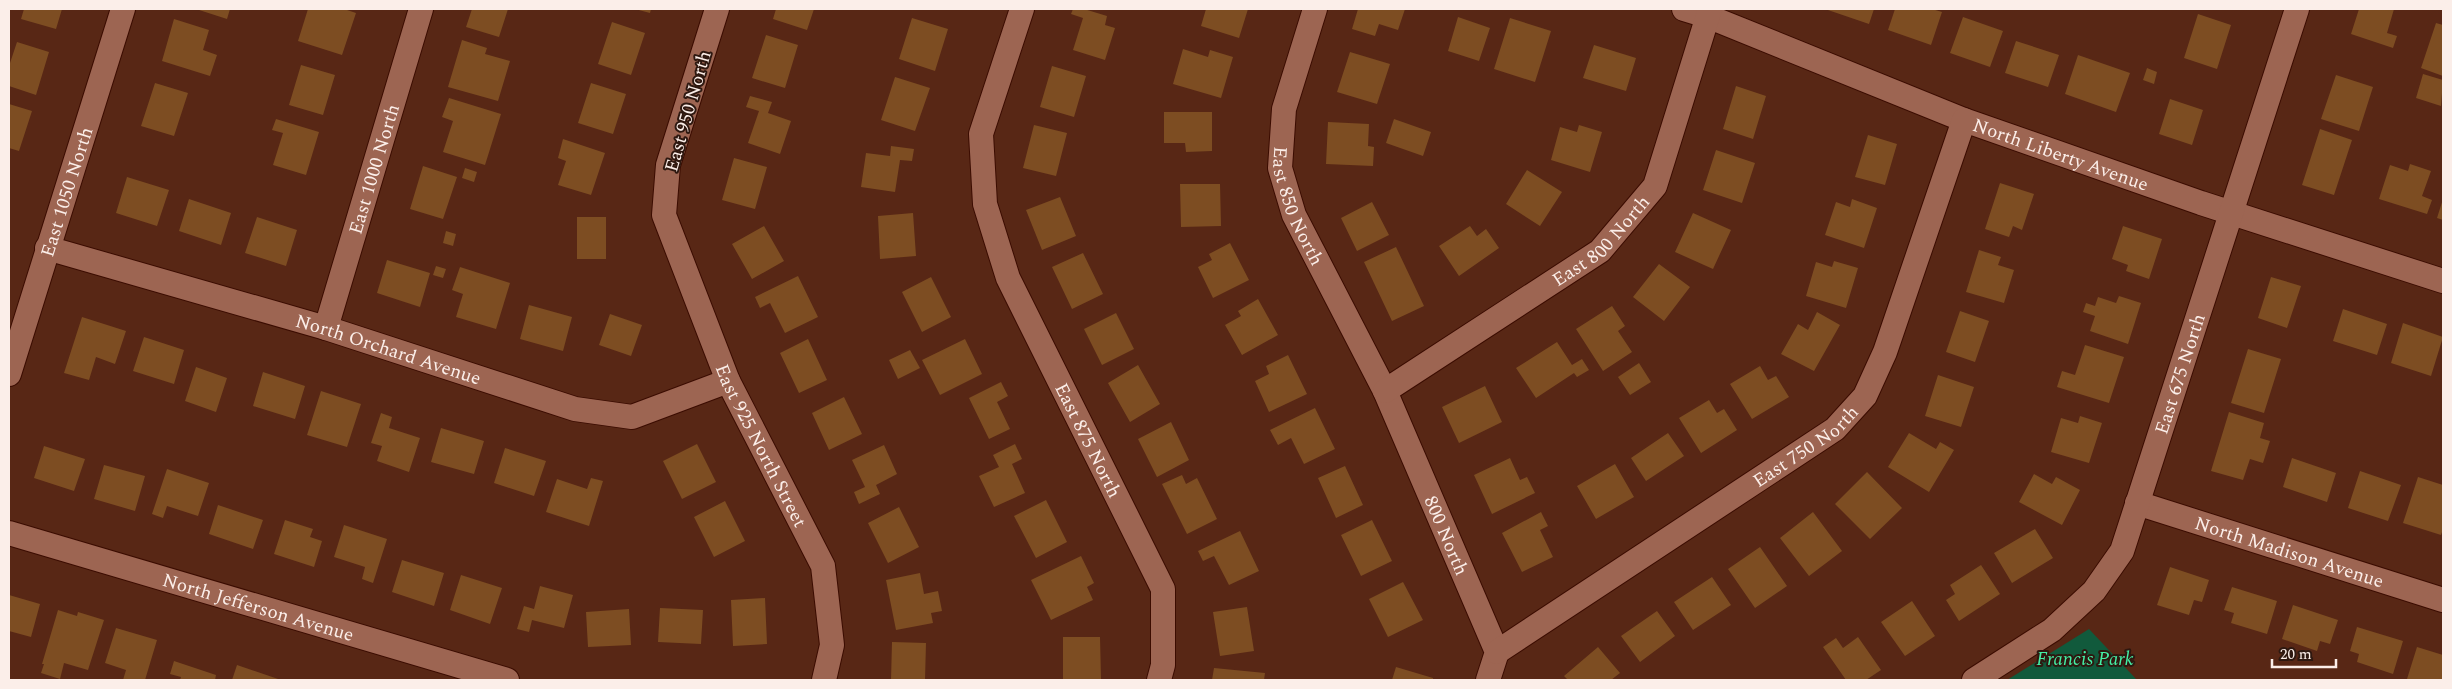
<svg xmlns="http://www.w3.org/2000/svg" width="2452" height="689" viewBox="0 0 2452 689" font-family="Spectral,serif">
<rect width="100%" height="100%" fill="#582715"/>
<path fill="#115a3c" d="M2089,629L2137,680H2007Z"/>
<path fill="#7d4d22" d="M24,9H62L56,29L21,19Z
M196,9H230L227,19Z
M308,9H344L356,13L342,55L298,41Z
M472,9H508L499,37L466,27Z
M635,9H651L650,13Z
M776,9H814L807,30L773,19Z
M1073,9H1084L1107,16L1105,25L1115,28L1105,60L1073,50L1083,18L1071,14Z
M1206,9H1248L1239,38L1201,26Z
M1358,9H1405L1398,30L1379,24L1375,36L1352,29Z
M1825,9H1874L1869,24Z
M1895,9H1932L1942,12L1931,45L1888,30Z
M2359,9H2394L2387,33L2397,36L2393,48L2351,34Z
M2198,14L2231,25L2217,69L2184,58Z
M1458,17L1490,28L1479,61L1448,51Z
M1963,17L2003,31L1990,67L1950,53Z
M912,18L948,29L935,71L899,59Z
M1510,18L1551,31L1535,82L1494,69Z
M174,19L209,30L203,50L217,55L210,76L162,61Z
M612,22L645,33L631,75L598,64Z
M2436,23L2443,25V76L2421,68Z
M766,35L798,45L785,88L752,78Z
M462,40L487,48L485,54L510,61L498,101L448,87Z
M2016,41L2059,55L2048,87L2005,73Z
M17,42L49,52L36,95L9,86V66Z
M1594,45L1636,58L1626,91L1583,78Z
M1183,49L1208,57L1210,50L1233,57L1221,98L1173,84Z
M1350,52L1390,64L1377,104L1337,92Z
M2078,55L2130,73L2116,112L2065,94Z
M301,65L335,75L323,115L289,105Z
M1052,66L1086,76L1074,117L1040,107Z
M2147,68L2157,72L2154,84L2143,80Z
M2423,74L2443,80L2441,106L2416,98Z
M2336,75L2373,87L2359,131L2321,119Z
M895,77L930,88L915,131L881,120Z
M155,83L188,93L174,136L141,126Z
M591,83L626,94L613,134L578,123Z
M1736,86L1766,96L1753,139L1723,129Z
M750,96L772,102L768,113L791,121L780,154L748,143L759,111L746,107Z
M449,98L501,114L485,165L443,152L453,121L442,117Z
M2170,99L2203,110L2192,145L2159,134Z
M9,104L32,111L19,151L9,148Z
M1164,112H1212V151L1186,152L1185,143H1164Z
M276,119L319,132L306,175L273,165L283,133L272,130Z
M1394,119L1431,132L1423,156L1386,143Z
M1328,122L1369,124L1368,146L1374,147L1373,166L1326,164Z
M1034,125L1067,133L1056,176L1023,168Z
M1579,125L1602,132L1590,172L1551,160L1560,127L1577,132Z
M2320,129L2352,140L2334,195L2302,185Z
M1868,135L1897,144L1885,185L1855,177Z
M563,139L605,153L591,195L558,185L566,161L558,158Z
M891,146L914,149L912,161L900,160L895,192L861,187L866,153L890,156Z
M1716,150L1755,163L1742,203L1703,190Z
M734,158L767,167L755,209L722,200Z
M2410,164L2431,171L2422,196L2432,200L2427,214L2379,199L2390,165L2408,171Z
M423,166L457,177L443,219L410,209Z
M465,168L477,172L474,182L462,178Z
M1527,170L1562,192L1540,226L1506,204Z
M127,177L169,190L157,226L116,213Z
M2000,183L2034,194L2022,230L2013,226L2009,237L1985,229Z
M1180,184H1220L1221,226L1181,227Z
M1060,197L1076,236L1042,250L1026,210Z
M189,199L231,213L221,245L179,231Z
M1852,199L1877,208L1864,248L1825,235L1836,202L1850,207Z
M2443,199V220L2437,218Z
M1372,202L1389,235L1357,251L1341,218Z
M913,213L916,256L880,259L878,216Z
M1693,213L1731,230L1713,269L1675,252Z
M257,217L297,230L286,266L245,253Z
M577,217H606V259H577Z
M764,226L784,261L752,279L732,244Z
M1470,226L1477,236L1486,229L1499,248L1459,276L1439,246Z
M2123,226L2162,239L2149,279L2126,271L2128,265L2112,259Z
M446,231L456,234L453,246L443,243Z
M1230,243L1249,280L1213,298L1198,267L1212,260L1209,254Z
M1396,247L1424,306L1392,321L1364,262Z
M1979,250L2001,257L1998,265L2014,270L2004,303L1966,292Z
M1083,253L1103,294L1072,309L1052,267Z
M387,260L430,273L420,307L377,293Z
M1834,261L1858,268L1846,308L1806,296L1816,262L1832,267Z
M1659,264L1690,287L1664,321L1633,297Z
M436,266L446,269L443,278L433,275Z
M460,267L510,283L496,329L456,317L463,294L452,290Z
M798,276L818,317L785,333L770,303L760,308L755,297Z
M931,277L951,317L922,332L902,292Z
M2271,277L2301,286L2287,328L2258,318Z
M2119,296L2141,303L2128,344L2090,331L2095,316L2083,312L2086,303L2095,306L2098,297L2116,303Z
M1258,299L1278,335L1242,355L1225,325L1241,316L1238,311Z
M529,305L572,317L563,351L520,339Z
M1612,306L1625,326L1618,331L1632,352L1603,371L1576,329Z
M2343,309L2387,324L2377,355L2333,341Z
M1960,311L1989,321L1975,362L1946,352Z
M1817,312L1840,325L1814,371L1781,354L1798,324L1808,330Z
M1116,313L1134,349L1102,365L1084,329Z
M610,314L642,325L631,356L599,345Z
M82,317L126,331L115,364L96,357L89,380L64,373Z
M2403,323L2443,337L2431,376L2391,363Z
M144,337L184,350L174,384L133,371Z
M808,339L827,380L799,393L780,353Z
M965,339L982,374L940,395L922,360Z
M1557,342L1572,365L1582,359L1589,370L1577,377L1574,373L1536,398L1516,368Z
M2085,345L2124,357L2109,403L2057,387L2062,371L2075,375Z
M2248,349L2281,359L2264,413L2231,403Z
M910,350L920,368L898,379L889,360Z
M1288,355L1307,394L1269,412L1255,381L1269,374L1266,366Z
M1639,363L1651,382L1630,395L1618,377Z
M1138,365L1160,404L1130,422L1108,383Z
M1760,366L1768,380L1776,376L1789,397L1752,419L1730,384Z
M196,367L227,378L216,412L185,401Z
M263,372L305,386L295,419L253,406Z
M1938,375L1974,387L1961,427L1925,416Z
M1001,382L1008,396L997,402L1010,429L989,439L969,398Z
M1485,386L1502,422L1459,443L1442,407Z
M321,391L361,404L347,447L307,435Z
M844,397L862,434L829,450L812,413Z
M1709,400L1717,413L1724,409L1737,430L1701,453L1679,418Z
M1315,408L1335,449L1304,464L1291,438L1278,445L1270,430Z
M2229,412L2264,423L2260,438L2270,441L2263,463L2250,459L2243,480L2211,471Z
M381,413L392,417L389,428L420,438L409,472L377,461L382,446L371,443Z
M2080,416L2102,423L2089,463L2051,452L2061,418L2078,423Z
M1171,422L1189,460L1157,477L1138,439Z
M441,428L484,441L474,474L431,462Z
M1668,433L1684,456L1646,481L1631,458Z
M1909,433L1936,449L1940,442L1954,450L1929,492L1888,467Z
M697,444L716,482L682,499L663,461Z
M1015,444L1022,459L1012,464L1025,493L994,507L979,476L999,467L993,455Z
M884,445L897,474L876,485L880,494L859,504L854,492L865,487L852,460Z
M44,446L85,459L74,491L34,478Z
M505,448L546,461L534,496L494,483Z
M1510,458L1520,480L1527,477L1535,493L1492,514L1474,475Z
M2292,458L2336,473L2327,502L2283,487Z
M1615,464L1634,497L1596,519L1577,486Z
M104,465L145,476L135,511L94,499Z
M1345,466L1363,505L1336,518L1318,478Z
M167,469L209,483L198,516L167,506L163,518L152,514Z
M2360,471L2401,485L2388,521L2348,508Z
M1867,472L1902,508L1870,539L1835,504Z
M2034,474L2052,484L2056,477L2080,490L2062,525L2019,502Z
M1182,475L1186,484L1197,478L1217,519L1187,534L1162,484Z
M2418,477L2443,485V529L2441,535L2403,523Z
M591,478L603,481L589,526L546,512L557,479L587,489Z
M1046,500L1067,542L1036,558L1014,516Z
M725,501L745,541L714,557L694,517Z
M218,505L263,520L253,549L209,534Z
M899,507L919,547L888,563L868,523Z
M1541,512L1548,526L1540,530L1553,557L1522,572L1502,533Z
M1813,512L1842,551L1809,576L1780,538Z
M285,520L313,529L310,537L322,541L314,567L274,554Z
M1372,520L1392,561L1361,576L1341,535Z
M344,525L387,539L373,583L362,579L365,567L334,557Z
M2035,529L2053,558L2012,583L1994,553Z
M1240,531L1259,571L1229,585L1214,556L1203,561L1198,551Z
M1760,547L1787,586L1755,608L1728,569Z
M1081,556L1094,583L1087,587L1093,600L1051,620L1031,580Z
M402,560L444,573L434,606L392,592Z
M1981,565L2000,594L1959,621L1946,600L1955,594L1950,585Z
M2170,567L2209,580L2202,602L2194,600L2189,615L2157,605Z
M920,573L924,594L938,591L942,611L931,613L933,623L896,630L886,580Z
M461,575L502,588L490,624L450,610Z
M1712,577L1731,605L1693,630L1674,602Z
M1403,582L1423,620L1388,637L1369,599Z
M540,586L573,595L564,628L532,620L529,632L517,629L524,606L534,609Z
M2232,587L2277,601L2267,634L2231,623L2234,613L2224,610Z
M9,595L40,604L31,637L9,631Z
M765,598L767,644L733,646L731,600Z
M1912,601L1935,636L1905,656L1881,622Z
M2293,605L2338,620L2330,644L2320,641L2317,651L2282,639Z
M1247,607L1254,651L1220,656L1213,612Z
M660,608L703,610L701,644L658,642Z
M629,609L631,645L588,647L586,612Z
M58,610L77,616L78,612L104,620L88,670L64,663L60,679L41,673L44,664H42Z
M1657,611L1675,636L1640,662L1621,636Z
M2357,627L2403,641L2393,674L2357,662L2359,654L2350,651Z
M116,628L157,640L145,680H123L126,670L105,663Z
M1063,637H1100L1101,679L1063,680Z
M1858,637L1881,670L1866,680H1846L1823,647L1836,638L1843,648Z
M892,642L926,643L925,680H891Z
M1598,647L1620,673L1611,680H1568L1564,676Z
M2417,647L2443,655V680L2407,679Z
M174,661L216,675L215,680H180L181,677L170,674Z
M237,665L281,680H232Z
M1396,667L1433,678V680H1392Z
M1214,668L1265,673L1264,680H1212Z"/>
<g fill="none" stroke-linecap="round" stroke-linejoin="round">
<g stroke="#3b0c00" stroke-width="26">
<g id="street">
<path id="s1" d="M717,9L668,165L664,215L728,381L823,566L832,645L824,680"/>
<path id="s2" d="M1022,9L981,134L985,204L1008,278L1163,589V665L1159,680"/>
<path id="s3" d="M1315,9L1284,109L1280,168L1294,215L1385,391L1497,652L1488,680"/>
<path id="s4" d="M1684,9L1707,16L1964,120L2201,203L2443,281"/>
<path id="s5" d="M47,248L326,328L575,409L632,417L728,381"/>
<path id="s6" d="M326,328L421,9"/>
<path id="s7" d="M9,374L123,9"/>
<path id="s8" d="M1385,391L1600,251L1655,186L1710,9"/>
<path id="s9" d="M2137,503L2443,600"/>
<path id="s10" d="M9,533L507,680"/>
<path id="s11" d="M1497,652L1835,429L1865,396L1885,352L1964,120"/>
<path id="s12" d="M1974,680L2052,630L2094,591L2122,551L2297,9"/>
</g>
</g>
<use href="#street" stroke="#9d6552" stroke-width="24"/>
</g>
<g text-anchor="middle" stroke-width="4" stroke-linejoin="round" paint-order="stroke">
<g font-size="19" fill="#fbeee9" stroke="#2e1810">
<text transform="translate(687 111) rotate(-74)" y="7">East 950 North</text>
<text dy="7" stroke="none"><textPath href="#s4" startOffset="404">North Liberty Avenue</textPath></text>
<text dy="7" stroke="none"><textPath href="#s6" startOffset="166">East 1000 North</textPath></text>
<text dy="7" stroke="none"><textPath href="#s7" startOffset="191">East 1050 North</textPath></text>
<text dy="7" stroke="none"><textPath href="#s3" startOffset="205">East 850 North</textPath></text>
<text dy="7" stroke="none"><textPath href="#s8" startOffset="264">East 800 North</textPath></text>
<text dy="7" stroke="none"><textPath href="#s5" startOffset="356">North Orchard Avenue</textPath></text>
<text dy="7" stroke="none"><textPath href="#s12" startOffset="385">East 675 North</textPath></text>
<text dy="7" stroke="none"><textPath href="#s2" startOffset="460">East 875 North</textPath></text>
<text dy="7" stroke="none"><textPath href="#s11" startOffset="371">East 750 North</textPath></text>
<text dy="7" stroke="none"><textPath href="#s1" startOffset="464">East 925 North Street</textPath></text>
<text dy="7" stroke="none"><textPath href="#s3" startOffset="568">800 North</textPath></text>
<text dy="7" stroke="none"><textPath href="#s9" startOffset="160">North Madison Avenue</textPath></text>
<text dy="7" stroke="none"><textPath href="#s10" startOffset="260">North Jefferson Avenue</textPath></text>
</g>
<g font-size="19" font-style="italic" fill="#44efa5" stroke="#2e1810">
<text x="2085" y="665">Francis Park</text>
</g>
</g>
<rect width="2452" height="689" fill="none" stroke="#fbeee9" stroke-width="20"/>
<path d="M2272 659v8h64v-8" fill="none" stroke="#fbeee9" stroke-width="2.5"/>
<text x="2280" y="659" font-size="15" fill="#fbeee9" stroke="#2e1810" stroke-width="4" paint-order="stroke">20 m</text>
</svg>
